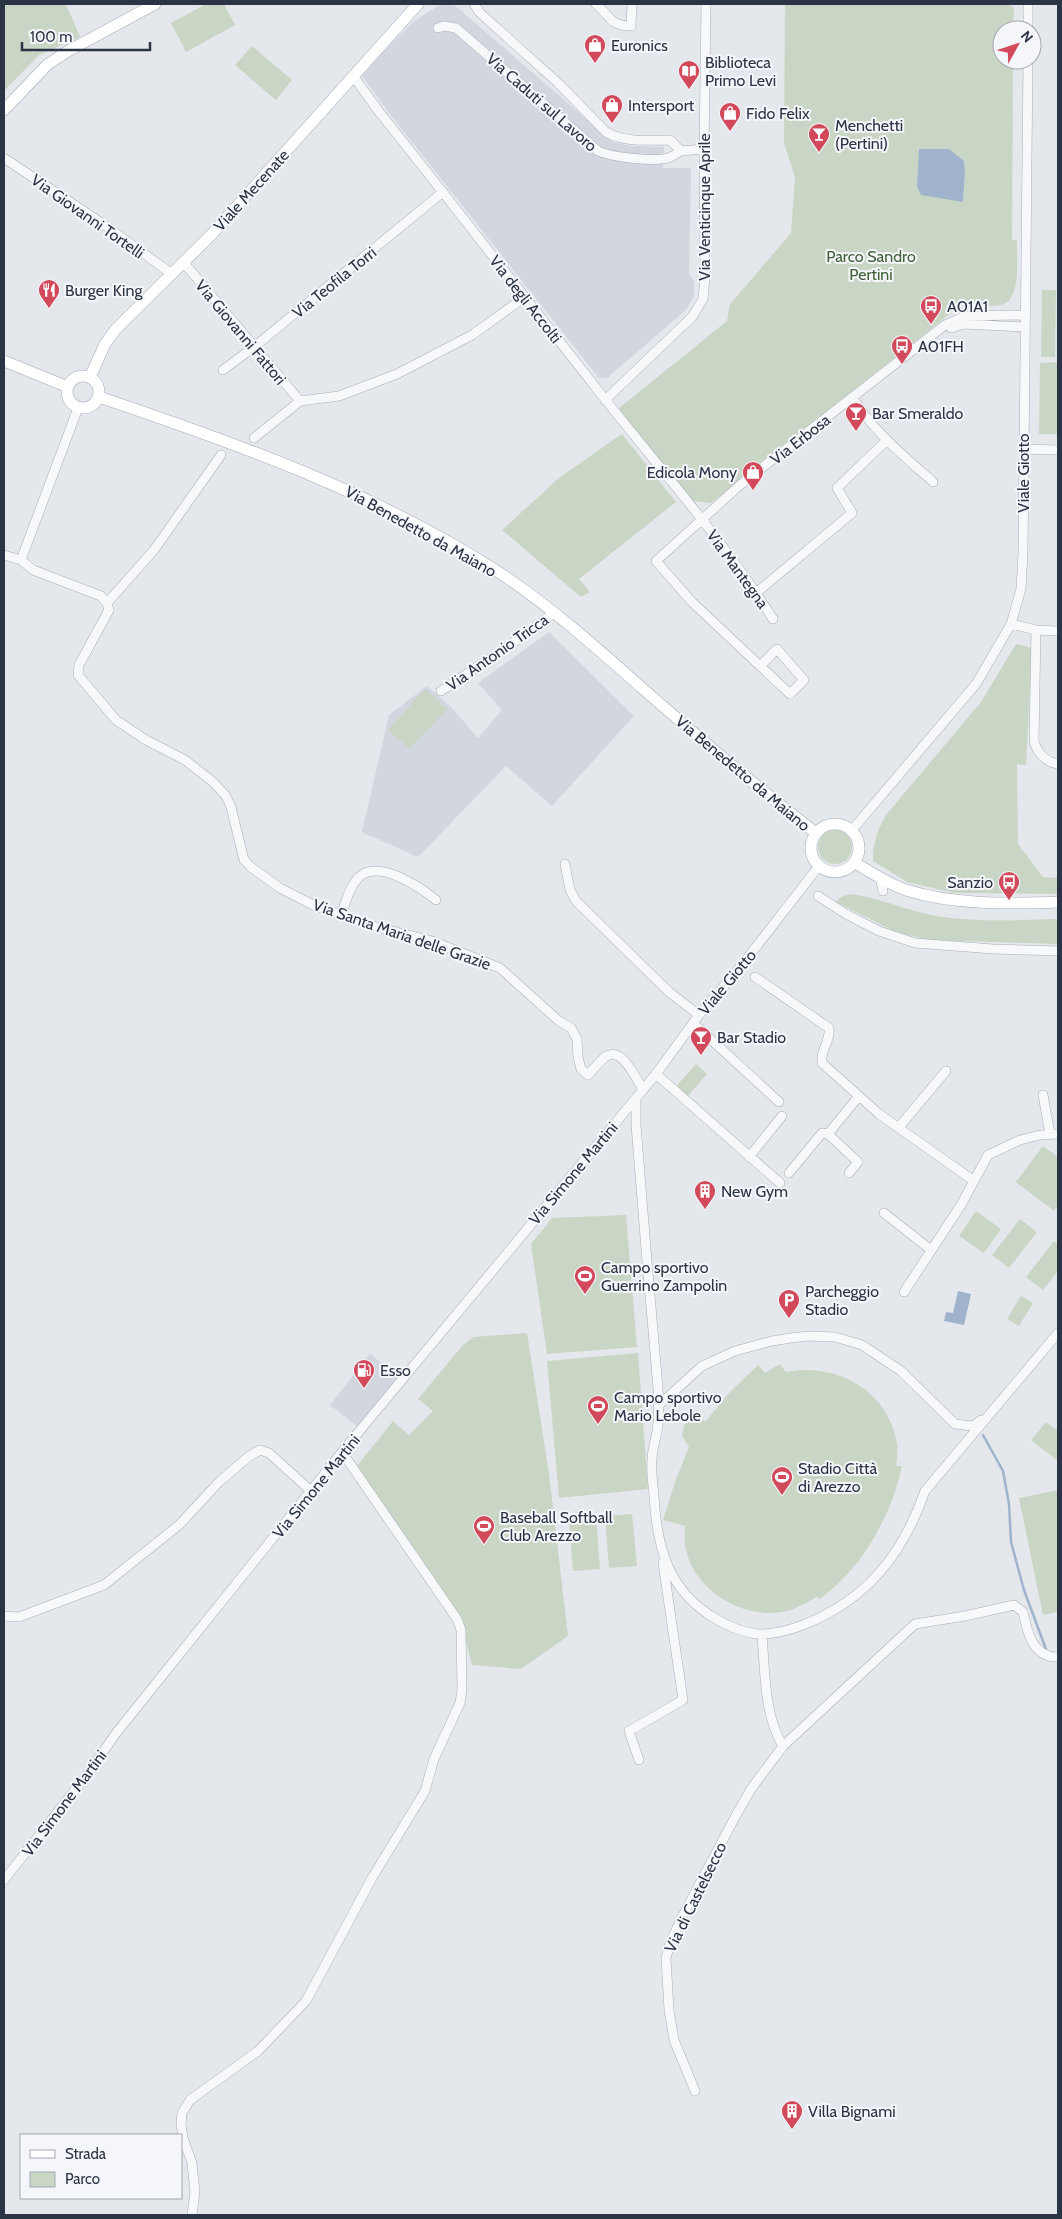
<svg xmlns="http://www.w3.org/2000/svg" width="1062" height="2219" viewBox="0 0 1062 2219" font-family="Cabin,sans-serif">
<rect width="100%" height="100%" fill="#e4e7ec"/>
<path fill="#d2d6de" d="M441,4H452L458,8L613,142L631,146L664,147L663,168H691L689,274L694,280V297L686,310L607,378H599L393,118L362,76L382,53L413,22Z
M549,632L634,716L552,806L506,766L418,857L362,832L389,715L427,686L451,707L478,738L502,710L478,683Z
M370,1354L398,1376L358,1427L330,1405Z"/>
<path fill="#c9d6c5" fill-rule="evenodd" d="M4,4H66L80,37L39,55L4,91Z
M206,4H224L235,25L186,52L171,23Z
M785,4H1009L1014,8L1013,30H1002V60H1013L1012,241L1017,239C1016,257 1023,301 1000,305C988,307 973,305 961,305L711,503L693,501L618,409L727,321L730,304L791,233L795,177L784,143ZM919,150H935L964,161L965,172L963,202Z
M252,46L292,80L276,100L235,65Z
M1042,290H1056L1055,357H1041Z
M1058,362L1057,434H1039L1040,363Z
M622,434L676,502L579,579L590,592L581,597L502,530L560,477Z
M1016,644L1032,648L1026,765L1017,764L1018,844L1043,877L1058,878V894L955,893L907,882L873,861C873,842 877,831 886,815L981,702Z
M425,689L447,709L410,749L388,730Z
M818 847a17 17 0 1 1 34 0a17 17 0 1 1-34 0Z
M850,894C878,897 904,910 932,915C973,923 1016,920 1058,919V944L928,940L896,932L836,902L841,897Z
M696,1064L707,1074L685,1099L677,1091L678,1084Z
M1043,1146L1058,1157V1205L1054,1211L1016,1182Z
M976,1211L1001,1229L984,1253L959,1236Z
M626,1215L637,1347L547,1354L531,1244L552,1218Z
M1020,1219L1037,1232L1009,1268L992,1255Z
M1054,1241L1058,1244V1271L1043,1290L1026,1277Z
M1021,1296L1033,1303L1019,1326L1007,1319Z
M527,1333L549,1474L568,1636L521,1669L472,1665L459,1615L357,1466L393,1421L409,1435L433,1411L418,1399L463,1345L473,1337Z
M638,1353L648,1489L559,1498L547,1361Z
M780,1364L786,1372C836,1362 888,1390 897,1443C898,1450 897,1459 896,1466H902C891,1517 862,1568 820,1599L817,1597C806,1603 794,1610 782,1612C741,1619 695,1590 686,1550C684,1542 685,1534 685,1526L663,1520L675,1482L689,1447L682,1436L684,1425L694,1418L706,1421L728,1394L758,1365L765,1373Z
M1046,1422L1058,1431V1461L1031,1440Z
M1058,1490V1612L1043,1615L1019,1498Z
M632,1514L637,1566L609,1568L605,1516Z
M596,1517L600,1569L573,1571L569,1519Z"/>
<path fill="#9fb4cc" d="M919,149H949L964,161L965,172L963,202L921,195L917,186Z
M958,1291L971,1294L964,1325L944,1321L946,1312L953,1313Z"/>
<g fill="none" stroke-linecap="round" stroke-linejoin="round">
<path stroke="#9fb4cc" stroke-width="2.5" d="M983,1435L1003,1471L1009,1504L1011,1542L1024,1590L1047,1652"/>
<g stroke="#a9aeb7" stroke-width="10">
<path id="minor" d="M474,4L480,13L557,82L606,132C625,143 649,140 670,140L681,151L704,149
M596,4C610,16 610,26 631,26L632,4
M438,28L444,26L456,28L598,151C611,157 653,162 668,158C672,157 677,153 681,151
M1028,30V4
M353,76L380,113C452,203 522,294 593,384C654,462 720,535 773,619
M4,158L103,224L172,274
M184,263L300,401
M951,328L963,324L1024,327
M223,370L254,347L443,192
M853,398C873,431 904,456 933,482
M605,400L692,317L703,299L705,277L704,149L706,4
M254,438L300,401L339,396L397,374L472,335L525,297
M1023,449L1058,450
M4,555L21,560L33,570L101,596L107,603L109,610L79,665L78,675L116,720L146,740L185,760L213,782L226,796L231,807L244,860L252,868L280,888L313,905L369,925L432,941L500,968L559,1021L571,1028L577,1039L578,1057L581,1069L588,1075C593,1070 599,1062 605,1057C622,1045 635,1078 643,1089
M21,560L78,408
M756,593L852,513L837,488L887,440
M107,603L154,550L221,455
M1011,624L1036,630L1058,631
M1036,630L1034,741C1037,753 1046,762 1058,764
M760,666L777,649L804,680L790,694L692,602L656,561L740,485L945,325L965,316L1024,315
M441,691L503,650L554,613
M852,830L976,684L1011,624L1021,589L1023,554L1028,60
M565,864L570,890L576,901L669,992L699,1015
M880,877L883,891
M818,896L846,914L879,931L915,943L993,949L1058,951
M341,915C346,902 349,887 359,877C379,859 420,887 436,900
M755,977L829,1028C831,1040 820,1050 822,1063L879,1114L974,1181
M693,1023L779,1102
M656,1074L780,1183
M1043,1095L1050,1134
M636,1098V1125C643,1213 650,1300 658,1388C659,1403 659,1418 657,1432C655,1441 652,1451 652,1460C651,1472 653,1484 654,1496C657,1548 668,1591 716,1619C749,1638 768,1638 803,1625C867,1600 903,1554 925,1491L1058,1333
M899,1127L946,1071
M749,1157L782,1116
M789,1173L822,1133L828,1134
M849,1173L858,1162L828,1134L859,1096
M884,1213L931,1250
M904,1292L961,1205L988,1155L1020,1140L1040,1135L1058,1134
M659,1405L702,1366L735,1351L772,1341L791,1338L808,1336L835,1337L862,1345L901,1371L955,1424L973,1426L981,1420
M4,1616L19,1617L104,1585L179,1525L219,1482L248,1457L260,1450L269,1453L312,1492
M783,1746L915,1624L965,1616L1014,1605L1023,1612C1027,1632 1033,1658 1058,1657
M639,1760L629,1731L683,1700L663,1563
M4,1880L86,1776L117,1732L342,1452L656,1074L699,1015L742,965L819,866
M695,2091L674,2040L669,2010L666,1958L670,1943L681,1919L734,1819L751,1789L783,1746C764,1716 765,1670 762,1635
M192,2215L195,2192L192,2163L183,2138L181,2124L182,2113L190,2100L258,2051L306,2001L372,1878L425,1791L434,1759L460,1703L462,1689L461,1630L457,1619L342,1452"/>
</g>
<g stroke="#a3abb8" stroke-width="12">
<path id="major" d="M4,110L47,65L68,51L155,4
M4,361L68,387
M67 392a16 16 0 1 1 32 0a16 16 0 1 1-32 0Z
M90,377L105,344L116,329L212,234L418,4
M99,397C238,444 376,493 500,573C551,607 597,648 642,688C699,738 756,787 816,833
M811 848a24 24 0 1 1 48 0a24 24 0 1 1-48 0Z
M855,863C871,872 888,884 906,890C954,905 1008,904 1058,902"/>
</g>
<use href="#minor" stroke="#f7f8fa" stroke-width="9"/>
<use href="#major" stroke="#fff" stroke-width="11"/>
</g>
<defs>
<g id="shop-pin" transform="scale(1.125)"><path d="M0 17L-7.5 6A9.5 9.5 0 1 1 7.5 6Z" fill="#d1495b" stroke="#f4f6f9"/><path d="M-5-2.5h2.3a2.7 3.5 0 0 1 5.4 0H5L5.5 6h-11ZM-1.5-2.5h3a1.5 2.3 0 0 0-3 0Z" fill="#fff"/></g>
<g id="library-pin" transform="scale(1.125)"><path d="M0 17L-7.5 6A9.5 9.5 0 1 1 7.5 6Z" fill="#d1495b" stroke="#f4f6f9"/><path d="M-6-4Q-3-5.5-.7-3.5V5Q-3 3-6 4ZM6-4Q3-5.5 .7-3.5V5Q3 3 6 4Z" fill="#fff"/></g>
<g id="bar-pin" transform="scale(1.125)"><path d="M0 17L-7.5 6A9.5 9.5 0 1 1 7.5 6Z" fill="#d1495b" stroke="#f4f6f9"/><path d="M-6-5H6L.8 .8V4.5H3.5V6h-7V4.5H-.8V.8Z" fill="#fff"/></g>
<g id="restaurant-pin" transform="scale(1.125)"><path d="M0 17L-7.5 6A9.5 9.5 0 1 1 7.5 6Z" fill="#d1495b" stroke="#f4f6f9"/><path d="M-5-6h1v4h1v-4h1v4h1v-4h1v5L-1.5 .5V6h-2V.5L-5-1ZM5-6V6H3V1.5H1.5Q1.5-4 5-6Z" fill="#fff"/></g>
<g id="bus-pin" transform="scale(1.125)"><path d="M0 17L-7.5 6A9.5 9.5 0 1 1 7.5 6Z" fill="#d1495b" stroke="#f4f6f9"/><path d="M-5-6H5V4H4V6H2V4H-2V6H-4V4H-5ZM-3.5-4V0h7V-4ZM-3.5 1.2v1.5H-2V1.2ZM2 1.2v1.5H3.5V1.2Z" fill="#fff"/></g>
<g id="building-pin" transform="scale(1.125)"><path d="M0 17L-7.5 6A9.5 9.5 0 1 1 7.5 6Z" fill="#d1495b" stroke="#f4f6f9"/><path d="M-4-6H4V6H1V3H-1V6H-4ZM-2.5-4.3h1.7v1.8h-1.7ZM.8-4.3h1.7v1.8H.8ZM-2.5-1h1.7V.8h-1.7ZM.8-1h1.7V.8H.8Z" fill="#fff"/></g>
<g id="stadium-pin" transform="scale(1.125)"><path d="M0 17L-7.5 6A9.5 9.5 0 1 1 7.5 6Z" fill="#d1495b" stroke="#f4f6f9"/><path d="M0-5a6.5 5 0 1 0 0 10a6.5 5 0 1 0 0-10ZM-3.5-1.8h7v3.6h-7Z" fill="#fff"/></g>
<g id="parking-pin" transform="scale(1.125)"><path d="M0 17L-7.5 6A9.5 9.5 0 1 1 7.5 6Z" fill="#d1495b" stroke="#f4f6f9"/><path d="M-3.5-5.5H1a3.5 3.5 0 0 1 0 7H-1V5.5H-3.5ZM-1-3.4V-.6H.8a1.4 1.4 0 0 0 0-2.8Z" fill="#fff"/></g>
<g id="fuel-pin" transform="scale(1.125)"><path d="M0 17L-7.5 6A9.5 9.5 0 1 1 7.5 6Z" fill="#d1495b" stroke="#f4f6f9"/><path d="M-5.5-6h7V0h2V4h1.3V-2.5L3-4.5l.8-.8L6-3V5H2.5V1h-1V6h-7ZM-4.2-4.7v3.2H.2V-4.7Z" fill="#fff"/></g>
</defs>
<g fill-rule="evenodd">
<use href="#shop-pin" x="595" y="45"/>
<use href="#library-pin" x="689" y="71"/>
<use href="#shop-pin" x="612" y="105"/>
<use href="#shop-pin" x="730" y="113"/>
<use href="#bar-pin" x="819" y="134"/>
<use href="#restaurant-pin" x="49" y="290"/>
<use href="#bus-pin" x="931" y="306"/>
<use href="#bus-pin" x="902" y="346"/>
<use href="#bar-pin" x="856" y="413"/>
<use href="#shop-pin" x="753" y="472"/>
<use href="#bus-pin" x="1009" y="882"/>
<use href="#bar-pin" x="701" y="1037"/>
<use href="#building-pin" x="705" y="1191"/>
<use href="#stadium-pin" x="585" y="1276"/>
<use href="#parking-pin" x="789" y="1300"/>
<use href="#fuel-pin" x="364" y="1370"/>
<use href="#stadium-pin" x="598" y="1406"/>
<use href="#stadium-pin" x="782" y="1477"/>
<use href="#stadium-pin" x="484" y="1526"/>
<use href="#building-pin" x="792" y="2111"/>
</g>
<g text-anchor="middle" stroke-width="4" stroke-linejoin="round" paint-order="stroke">
<g font-size="16" fill="#2b3445" stroke="#f4f6f9" text-anchor="start">
<text x="611" y="51">Euronics</text>
<text x="705" y="68">Biblioteca<tspan x="705" dy="18">Primo Levi</tspan></text>
<text x="628" y="111">Intersport</text>
<text x="746" y="119">Fido Felix</text>
<text x="835" y="131">Menchetti<tspan x="835" dy="18">(Pertini)</tspan></text>
<text x="65" y="296">Burger King</text>
<text x="947" y="312">A01A1</text>
<text x="918" y="352">A01FH</text>
<text x="872" y="419">Bar Smeraldo</text>
<text x="737" y="478" text-anchor="end">Edicola Mony</text>
<text x="993" y="888" text-anchor="end">Sanzio</text>
<text x="717" y="1043">Bar Stadio</text>
<text x="721" y="1197">New Gym</text>
<text x="601" y="1273">Campo sportivo<tspan x="601" dy="18">Guerrino Zampolin</tspan></text>
<text x="805" y="1297">Parcheggio<tspan x="805" dy="18">Stadio</tspan></text>
<text x="380" y="1376">Esso</text>
<text x="614" y="1403">Campo sportivo<tspan x="614" dy="18">Mario Lebole</tspan></text>
<text x="798" y="1474">Stadio Città<tspan x="798" dy="18">di Arezzo</tspan></text>
<text x="500" y="1523">Baseball Softball<tspan x="500" dy="18">Club Arezzo</tspan></text>
<text x="808" y="2117">Villa Bignami</text>
</g>
<g font-size="16" fill="#2b3445" stroke="#f4f6f9">
<text transform="translate(542 102) rotate(41)" y="6">Via Caduti sul Lavoro</text>
<text transform="translate(251 190) rotate(-48)" y="6">Viale Mecenate</text>
<text transform="translate(704 207) rotate(-90)" y="6">Via Venticinque Aprile</text>
<text transform="translate(88 216) rotate(35)" y="6">Via Giovanni Tortelli</text>
<text transform="translate(334 282) rotate(-39)" y="6">Via Teofila Torri</text>
<text transform="translate(526 299) rotate(52)" y="6">Via degli Accolti</text>
<text transform="translate(241 332) rotate(50)" y="6">Via Giovanni Fattori</text>
<text transform="translate(800 439) rotate(-38)" y="6">Via Erbosa</text>
<text transform="translate(1023 473) rotate(-90)" y="6">Viale Giotto</text>
<text transform="translate(421 531) rotate(29)" y="6">Via Benedetto da Maiano</text>
<text transform="translate(738 569) rotate(54)" y="6">Via Mantegna</text>
<text transform="translate(497 652) rotate(-35)" y="6">Via Antonio Tricca</text>
<text transform="translate(743 773) rotate(40)" y="6">Via Benedetto da Maiano</text>
<text transform="translate(402 934) rotate(19)" y="6">Via Santa Maria delle Grazie</text>
<text transform="translate(727 982) rotate(-50)" y="6">Viale Giotto</text>
<text transform="translate(573 1173) rotate(-50)" y="6">Via Simone Martini</text>
<text transform="translate(316 1486) rotate(-51)" y="6">Via Simone Martini</text>
<text transform="translate(64 1803) rotate(-53)" y="6">Via Simone Martini</text>
<text transform="translate(695 1897) rotate(-64)" y="6">Via di Castelsecco</text>
</g>
<g font-size="16" fill="#3f6138" stroke="#f4f6f9">
<text x="871" y="262">Parco Sandro<tspan x="871" dy="18">Pertini</tspan></text>
</g>
</g>
<rect width="1062" height="2219" fill="none" stroke="#2b3445" stroke-width="10"/>
<rect x="20" y="2134" width="162" height="65" fill="#f4f6f9" stroke="#a4a8b1"/>
<rect x="30" y="2150" width="25" height="8" fill="#ffffff" stroke="#a4a8b1"/>
<text x="65" y="2159" font-size="15" fill="#2b3445">Strada</text>
<rect x="30" y="2172" width="25" height="15" fill="#c9d6c5" stroke="#a4a8b1"/>
<text x="65" y="2184" font-size="15" fill="#2b3445">Parco</text>
<g transform="translate(1017 45) rotate(50)"><circle r="24" fill="#f4f6f9" stroke="#a4a8b1"/>
<path d="M0-4L9 19L0 12L-9 19Z" fill="#d1495b"/>
<text y="-8" font-size="14" font-weight="bold" text-anchor="middle" fill="#2b3445">N</text>
</g>
<path d="M22 42v8h128v-8" fill="none" stroke="#2b3445" stroke-width="2.5"/>
<text x="30" y="42" font-size="15" fill="#2b3445" stroke="#f4f6f9" stroke-width="4" paint-order="stroke">100 m</text>
</svg>
